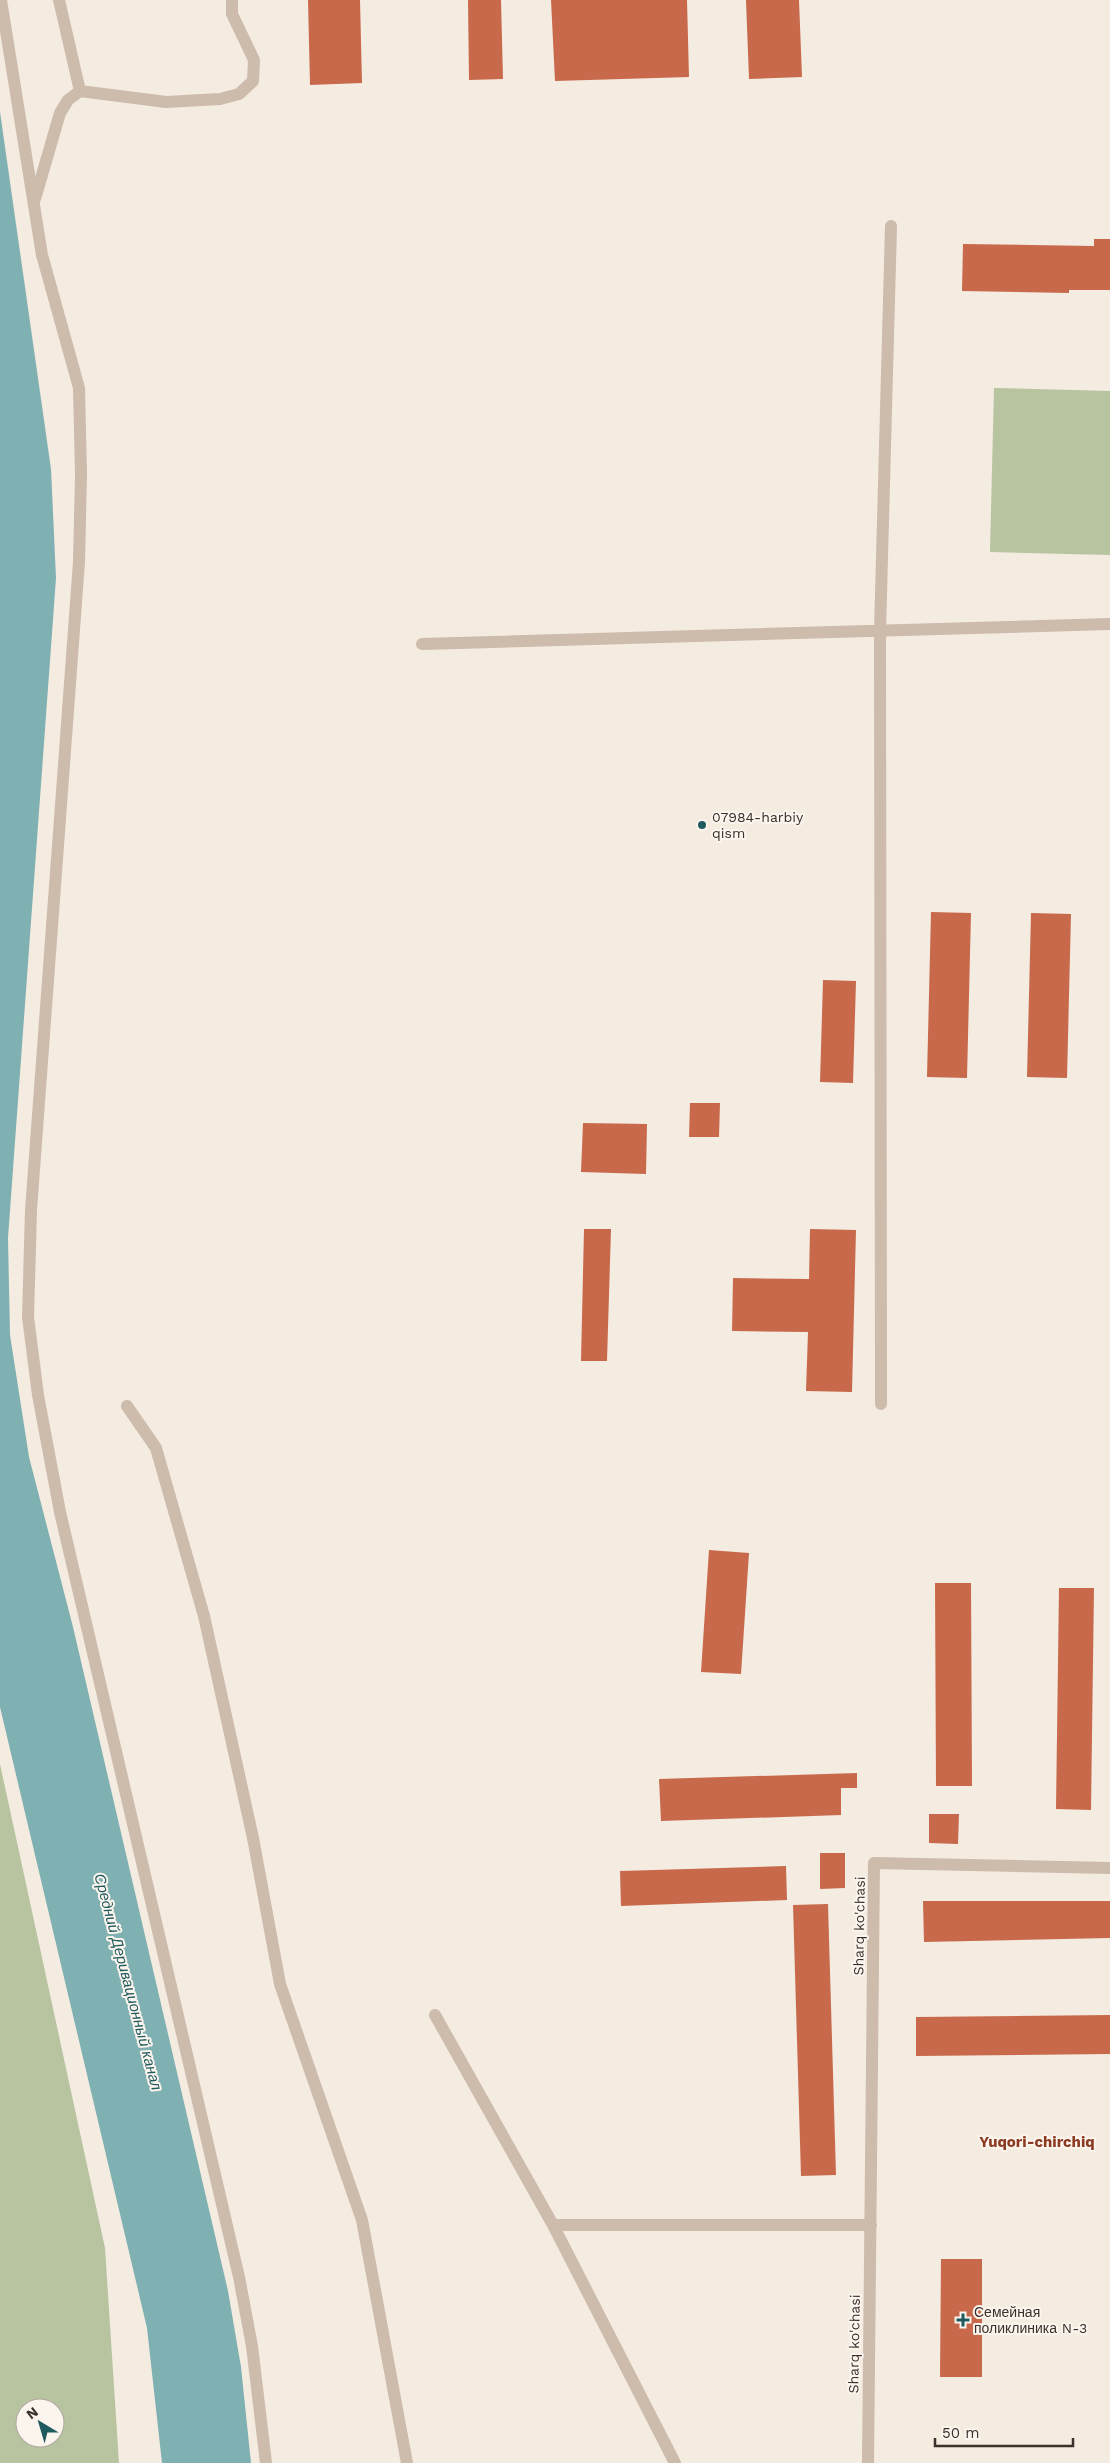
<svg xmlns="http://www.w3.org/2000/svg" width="1110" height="2463" viewBox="0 0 1110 2463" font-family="'Work Sans',sans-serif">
<rect width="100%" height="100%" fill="#f4ebe1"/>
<path fill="#b8c4a0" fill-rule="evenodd" d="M994,388L1110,391V555L990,552Z
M0,1764L105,2248L119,2463H0ZM25,2408H55V2438H25Z"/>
<path fill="#7fb0b2" d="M0,112L51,469L56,578L8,1238L10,1335L29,1457L73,1627L228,2291L241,2367L251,2463H162L147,2328L0,1707Z"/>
<path fill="#c8694b" d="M308,0H360L362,83L310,85Z
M468,0H501L503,79L469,80Z
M551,0H687L689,77L555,81Z
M746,0H799L802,77L749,79Z
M1094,239H1110V290H1069V293L962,291L963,244L1094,246Z
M931,912L971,913L967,1078L927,1077Z
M1031,913L1071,914L1067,1078L1027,1077Z
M823,980L856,981L853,1083L820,1082Z
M690,1103H720L719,1137H689Z
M583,1123L647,1124L646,1174L581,1172Z
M584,1229H611L607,1361H581Z
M810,1229L856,1230L852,1392L806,1391L808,1332L732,1331L733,1278L809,1279Z
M709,1550L749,1553L741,1674L701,1672Z
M935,1583H971L972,1786H936Z
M1059,1588H1094L1091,1810L1056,1809Z
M857,1773V1788H841V1815L661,1821L659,1779Z
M929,1814H959L958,1844L929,1843Z
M820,1853H845V1888L820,1889Z
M786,1866L787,1900L621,1906L620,1871Z
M923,1901H1110V1938L924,1942Z
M828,1904L836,2175L801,2176L793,1905Z
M1110,2015V2054L916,2056V2017Z
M941,2259H982V2377H940Z"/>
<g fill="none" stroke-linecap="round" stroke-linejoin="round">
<path stroke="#cdbbac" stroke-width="12" d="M1,0L42,255L79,388L81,474L79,562L31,1210L28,1317L38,1395L60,1512L239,2277L252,2346L266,2463
M80,91L166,102L220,99L239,94L253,81L254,60L232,14V0
M35,199L60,113L68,100L80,91L59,0
M422,644L1110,624
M881,1404L880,631L891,226
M127,1406L156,1448L204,1616L253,1838L280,1984L362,2220L407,2463
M435,2015L553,2225L675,2463
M553,2225H871
M868,2463L874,1863L1110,1868"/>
</g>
<g fill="#1f5a5e" stroke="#fbf5ee" stroke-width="2">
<circle cx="702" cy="825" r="5"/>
<path d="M960.5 2312.5h5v5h5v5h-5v5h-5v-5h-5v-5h5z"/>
</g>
<g text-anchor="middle" stroke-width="4" stroke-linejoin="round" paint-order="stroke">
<g font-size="14" fill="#3b302b" stroke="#fbf5ee" text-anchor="start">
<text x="712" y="822">07984-harbiy<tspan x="712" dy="16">qism</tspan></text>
<text x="974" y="2317">Семейная<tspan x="974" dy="16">поликлиника N-3</tspan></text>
</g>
<g font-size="14" fill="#3b302b" stroke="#fbf5ee">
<text transform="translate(859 1926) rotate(-89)" y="5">Sharq ko'chasi</text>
<text transform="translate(854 2344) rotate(-89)" y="5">Sharq ko'chasi</text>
</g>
<g font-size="15" font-style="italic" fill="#1f5a5e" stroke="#fbf5ee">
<text transform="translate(128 1982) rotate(75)" y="5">Средний Деривационный канал</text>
</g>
<g font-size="15" font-weight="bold" fill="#8c3b22" stroke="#fbf5ee">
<text x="1037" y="2147">Yuqori-chirchiq</text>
</g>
</g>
<g transform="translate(40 2423) rotate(322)"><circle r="24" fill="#fbf5ee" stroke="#aea6a0"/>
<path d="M0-4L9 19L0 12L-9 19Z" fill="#1f5a5e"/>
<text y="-8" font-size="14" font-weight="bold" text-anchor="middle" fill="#3b302b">N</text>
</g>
<path d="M935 2438v8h138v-8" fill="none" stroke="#3b302b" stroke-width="2.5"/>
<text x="942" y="2438" font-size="15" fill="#3b302b" stroke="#fbf5ee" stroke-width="4" paint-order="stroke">50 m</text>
</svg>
